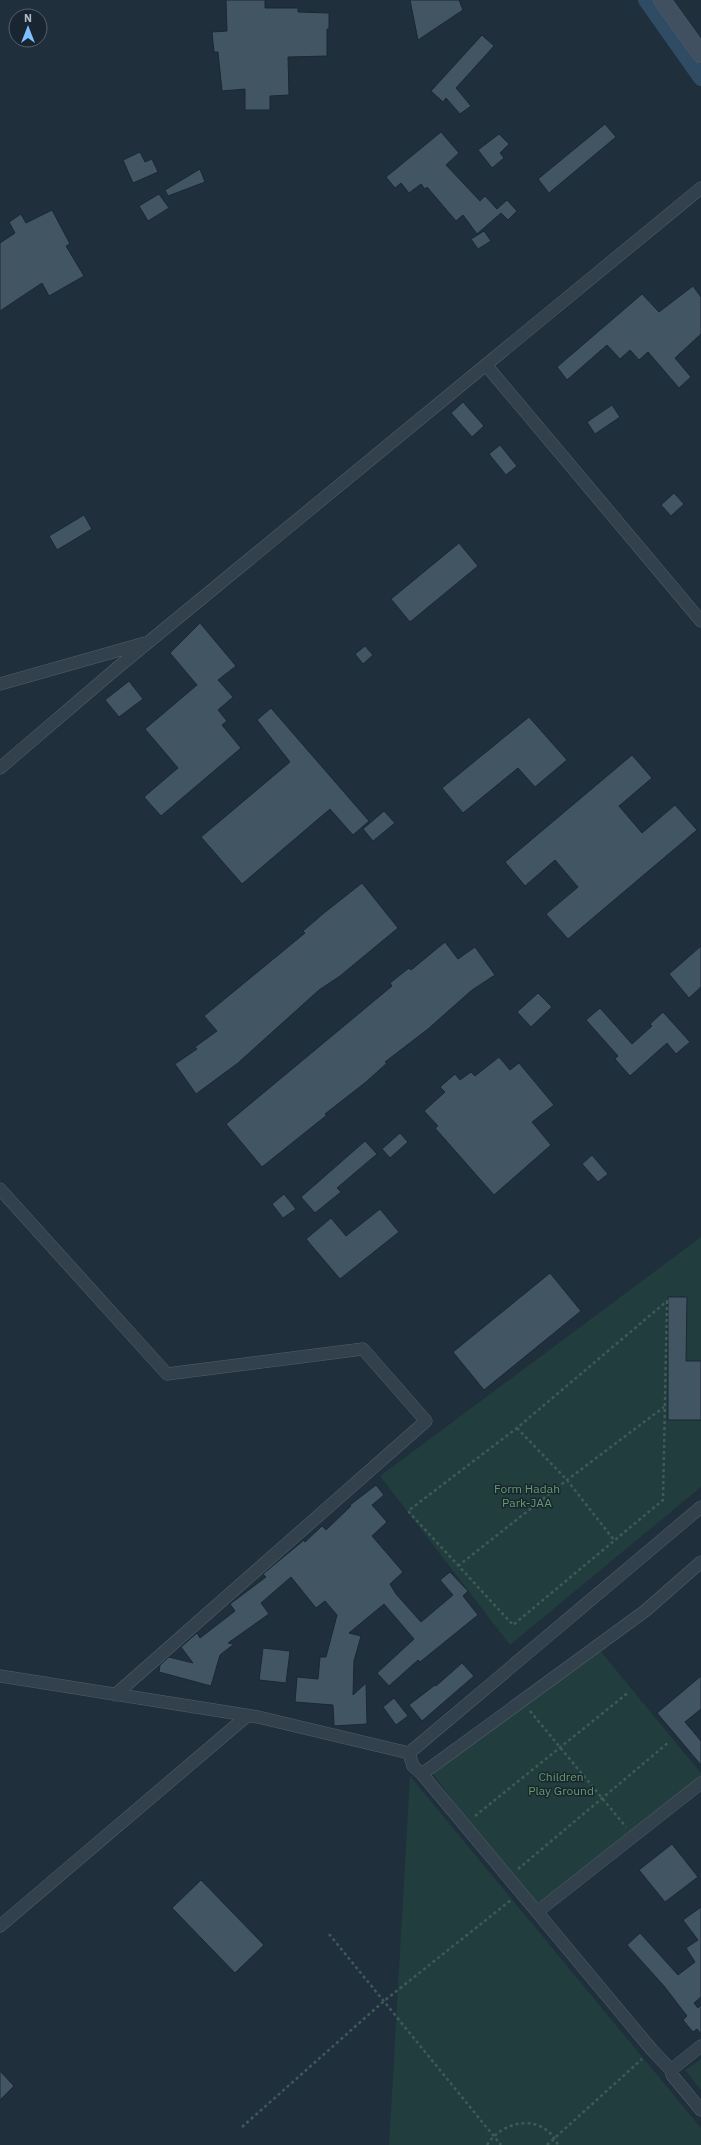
<svg xmlns="http://www.w3.org/2000/svg" width="701" height="2145" viewBox="0 0 701 2145" font-family="'IBM Plex Sans',sans-serif">
<rect width="100%" height="100%" fill="#1f2f3c"/>
<path fill="#213d3d" d="M701,1237V1487L510,1645L380,1476Z
M597,1647L701,1773V1782L537,1912L433,1774Z
M410,1776L701,2128V2145H389Z
M701,2059V2090L685,2070Z"/>
<g fill="none" stroke-linecap="round" stroke-linejoin="round">
<path stroke="#2f4c64" stroke-width="16" d="M646,0L701,78"/>
</g>
<path fill="#425563" stroke="#1b2833" d="M226,0H265V8H298V12L329,13V29H327V56L288,57L289,95L270,96V110H245V89L222,91L218,52H214L212,32L227,31Z
M410,0H459L463,10L418,40Z
M482,35L494,46L456,88L471,106L460,114L446,98L443,102L431,91Z
M605,124L616,137L549,193L538,179Z
M441,132L459,153L446,165L480,201L485,196L497,209L507,200L517,211L508,220L501,213L477,234L463,215L456,221L427,187L425,189L421,184L409,193L401,183L395,188L386,177Z
M499,134L509,144L500,153L504,158L492,168L478,150Z
M140,152L145,162L152,159L158,172L133,183L123,160Z
M200,169L205,182L168,196L165,190Z
M159,194L169,208L148,221L139,206Z
M52,210L70,244L66,246L84,276L49,296L42,283L0,311V243L15,233L9,222L21,214L26,223Z
M484,231L491,241L478,249L471,239Z
M693,286L701,297V334L675,358L691,377L679,388L648,352L639,360L630,350L620,359L607,345L567,380L557,367L642,294L659,312Z
M463,402L484,426L472,437L451,413Z
M612,405L620,417L595,434L587,422Z
M500,445L517,466L506,475L489,454Z
M674,493L684,504L671,516L661,505Z
M84,515L92,529L57,550L49,536Z
M459,543L478,566L410,622L391,599Z
M200,623L236,666L218,680L233,697L218,710L227,721L222,725L241,748L161,816L144,797L178,768L145,729L197,685L170,653Z
M365,646L373,655L363,664L355,654Z
M129,681L143,699L119,717L105,700Z
M271,708L369,821L353,835L330,809L242,884L201,837L290,762L257,720Z
M529,717L567,760L535,787L518,768L463,813L442,788Z
M632,755L652,778L619,806L642,833L675,805L697,830L568,939L546,914L578,887L555,860L525,886L505,862Z
M384,811L395,823L373,841L363,829Z
M362,883L398,928L340,976L319,990L238,1063L196,1094L175,1064L197,1049L195,1047L217,1031L204,1016L305,933L303,931L324,913Z
M445,942L458,959L475,947L495,975L472,990L428,1029L385,1062L387,1063L366,1082L325,1114L327,1115L262,1167L226,1124L392,986L390,983L409,968L411,970Z
M701,946V987L689,998L669,974Z
M538,993L552,1007L531,1027L517,1012Z
M600,1008L632,1044L652,1026L650,1024L663,1012L690,1042L676,1054L667,1043L630,1076L615,1059L618,1056L586,1020Z
M499,1057L510,1070L519,1063L554,1105L532,1122L551,1145L494,1195L435,1128L438,1126L424,1111L445,1092L440,1087L455,1074L460,1080L471,1072L475,1076Z
M400,1133L408,1142L390,1158L382,1149Z
M365,1141L377,1154L337,1188L341,1192L315,1213L301,1197Z
M592,1155L608,1174L598,1182L582,1164Z
M284,1194L296,1209L283,1218L272,1204Z
M380,1209L399,1232L340,1279L306,1239L331,1218L346,1236Z
M550,1273L581,1311L484,1390L453,1352Z
M668,1297H687L686,1361H701V1420H668Z
M376,1485L384,1495L372,1505L387,1522L372,1536L403,1572L390,1584L396,1594L421,1622L453,1595L440,1580L450,1572L468,1591L463,1596L478,1615L420,1662L418,1660L389,1686L377,1673L414,1639L384,1604L349,1633L361,1636L354,1661L353,1695L366,1683L367,1724L334,1726L333,1705L295,1702L297,1677L318,1679L320,1657H326L337,1615L325,1601L316,1608L291,1577L261,1603L269,1614L228,1643L234,1644L220,1655L211,1686L159,1672L160,1665L169,1657L193,1663L181,1647L197,1633L200,1638L235,1611L230,1604L266,1577L263,1574L304,1540L305,1542L322,1526L326,1530L351,1506L350,1505Z
M263,1648L290,1651L286,1683L259,1680Z
M462,1663L474,1676L422,1721L409,1705L435,1685L436,1686Z
M701,1676V1709L685,1722L701,1741V1765L657,1713Z
M394,1698L408,1716L396,1725L383,1707Z
M672,1844L698,1877L665,1902L639,1870Z
M201,1880L264,1945L235,1973L172,1908Z
M701,1907V1997L694,2003L698,2008L701,2005V2034L697,2029L693,2032L683,2020L687,2016L664,1986L627,1945L640,1933L678,1975L695,1962L686,1948L698,1940L683,1920Z
M0,2071L14,2086L0,2100Z"/>
<g fill="none" stroke-linecap="round" stroke-linejoin="round">
<g stroke="#515f6a" stroke-width="13">
<path id="minor" d="M486,365L701,621
M0,684L145,643
M0,768L117,668L701,188
M0,1189L167,1374L363,1349L426,1421L115,1695
M0,1676L258,1717L409,1753L701,1507
M409,1753L413,1766L422,1774L652,2050L671,2070L672,2075L701,2110
M422,1774L645,1611L701,1562
M537,1912L701,1783
M0,1926L247,1716
M671,2070L701,2046"/>
</g>
<g stroke="#515f6a" stroke-width="18">
<path id="secondary" d="M662,0L701,54"/>
</g>
<path stroke="#3f5a59" stroke-width="2.5" stroke-dasharray="3 3" stroke-linecap="butt" d="M667,1301L663,1500L513,1625L408,1511L517,1428Z
M517,1428L567,1480L614,1540
M458,1566L567,1480L664,1407
M530,1711L626,1827
M475,1816L629,1692
M518,1869L669,1742
M329,1934L501,2145
M242,2127L384,2001L511,1900
M487,2145C503,2119 544,2113 558,2145
M547,2145L642,2059"/>
<use href="#minor" stroke="#33414c" stroke-width="12"/>
<use href="#secondary" stroke="#415060" stroke-width="17"/>
</g>
<g text-anchor="middle" stroke-width="3" stroke-linejoin="round" paint-order="stroke">
<g font-size="12" fill="#639c68" stroke="#192631">
<text x="527" y="1493">Form Hadah<tspan x="527" dy="14">Park-JAA</tspan></text>
<text x="561" y="1781">Children<tspan x="561" dy="14">Play Ground</tspan></text>
</g>
</g>
<g transform="translate(28 28)"><circle r="19" fill="#192631" stroke="#55626d"/>
<path d="M0-3L7 15L0 10L-7 15Z" fill="#7dc0ff"/>
<text y="-6" font-size="11" font-weight="bold" text-anchor="middle" fill="#aebcc8">N</text>
</g>
</svg>
